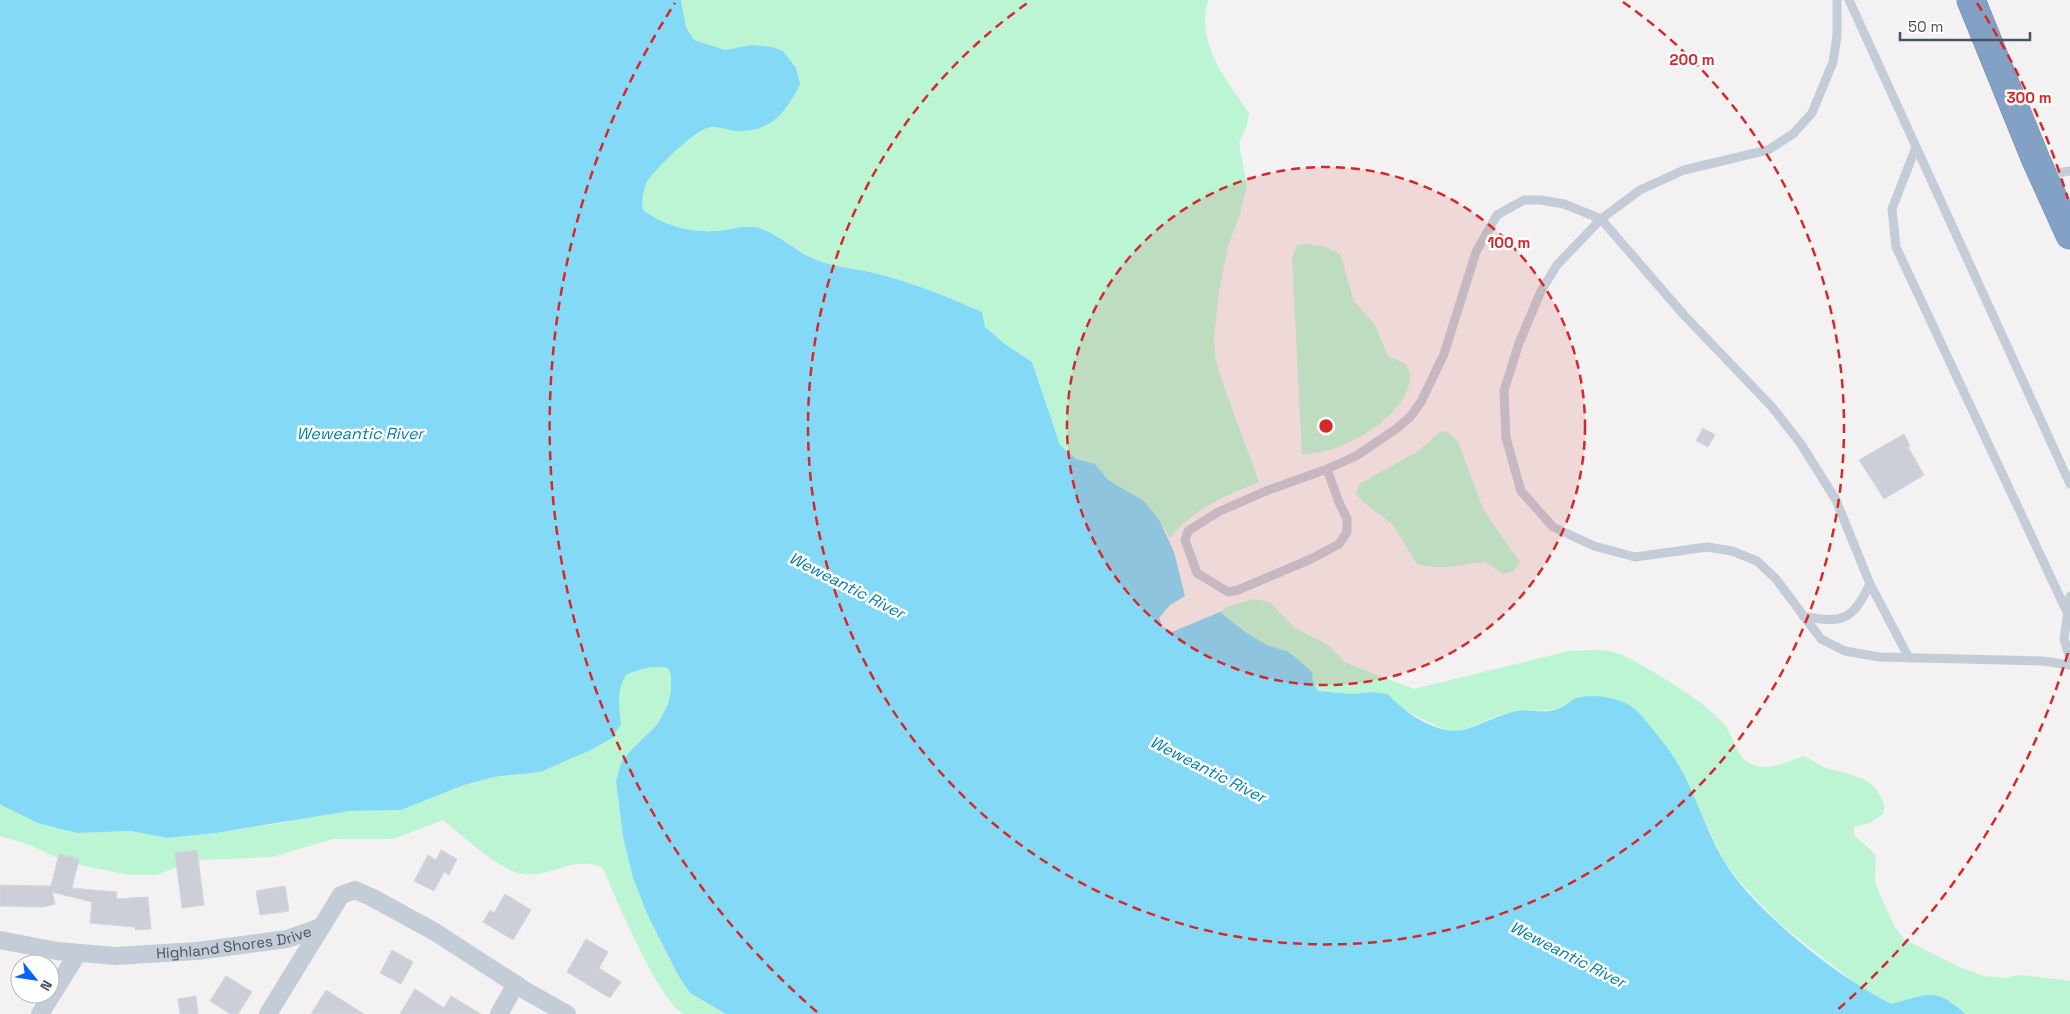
<svg xmlns="http://www.w3.org/2000/svg" width="2070" height="1014" viewBox="0 0 2070 1014" font-family="'Space Grotesk',sans-serif">
<rect width="100%" height="100%" fill="#f3f1f1"/>
<path fill="#bbf5d4" d="M681,0H1208C1207,6 1205,13 1205,19C1205,56 1230,85 1249,113L1247,125L1239,143L1247,186L1240,213L1228,247L1219,292L1214,338L1215,357L1221,378L1259,482C1225,496 1192,509 1170,538L1159,519L1144,501L1108,480L1095,464L1076,459L1060,445L1032,362L1005,344L985,327L981,312C948,297 914,283 878,274C859,269 837,268 819,261C797,252 781,235 759,228C749,225 735,228 725,230C694,234 668,228 643,210C643,205 642,199 642,194C646,168 689,139 710,126L741,131L751,45L725,50L694,40L686,27Z
M1307,244L1326,247L1340,254L1354,301L1375,325L1388,356L1406,364C1408,368 1410,374 1410,379C1407,411 1360,440 1333,449C1323,452 1312,453 1302,455L1292,258L1297,245Z
M1441,431L1449,433L1458,442L1484,511L1520,562L1514,571L1502,574L1486,562C1458,564 1446,571 1417,564L1392,524L1363,502L1356,494L1359,484L1417,452Z
M1254,599L1270,602L1295,628L1328,645L1346,663L1414,689L1569,651L1600,650L1614,652L1629,658C1660,676 1699,697 1724,724C1735,737 1734,755 1751,764C1766,772 1789,761 1803,756C1810,759 1817,764 1824,767C1845,775 1872,774 1881,798C1884,804 1885,808 1883,814L1870,823L1854,827V835L1876,855L1875,881L1879,893L1895,927L1904,939L1959,967L1984,976L2002,978L2021,975L2070,981V1014H1965L1951,1001L1892,1004L1864,990L1780,924L1740,882L1724,861L1675,759L1647,723L1631,706L1575,699L1559,709L1499,715L1468,729L1456,731L1443,729L1416,716L1400,707L1388,694L1372,692L1352,694L1317,691L1313,682L1312,672L1287,651L1269,646L1248,634L1220,612L1229,606Z
M645,667H660L668,668L671,676V690L668,704L657,725L633,748L616,782L623,837L633,878L648,916L678,975L690,993L726,1014C717,1014 692,1014 684,1014C660,1004 614,895 603,868C574,854 552,878 523,874C501,872 462,835 443,820L393,839H333L272,857L197,860L156,875H129L66,862L30,845L0,836V804L77,833L131,831L167,838L216,833L282,823L317,815L349,811L401,810L464,785L494,777L518,775L621,724C619,711 614,685 627,674C631,671 640,669 645,667Z"/>
<path fill="#84daf6" d="M0,0H681L686,27L694,40L725,50L751,45L772,47L783,51L796,68L800,84C787,110 774,130 741,131C731,132 721,126 711,127C697,128 652,171 646,184C642,193 642,201 643,210C668,228 695,234 725,230C735,228 750,225 759,228C781,235 797,253 819,261C837,268 859,269 878,274C914,283 948,297 982,312L985,327L1005,344L1032,362L1060,445L1076,459L1095,464L1108,480L1144,501L1159,519L1174,552L1185,596L1170,605L1159,618L1162,626L1172,632L1220,612L1248,634L1269,646L1287,651L1300,661L1312,672L1313,682L1318,691L1352,694L1372,692L1388,694C1406,714 1439,737 1467,729C1484,723 1499,715 1517,711C1531,709 1544,714 1558,709C1564,707 1569,702 1574,699C1591,693 1614,697 1629,705C1637,709 1645,720 1650,726C1659,737 1668,748 1675,759C1695,791 1705,829 1724,861C1754,911 1840,979 1892,1004C1927,995 1936,986 1965,1014H726L690,993L678,975L648,916L633,878L623,837L616,782L619,770L622,761L633,748L657,725L668,704L671,690V676L668,668C653,665 641,669 627,674C616,689 619,707 621,724L612,738L591,750L540,772L494,777L464,785L401,810L349,811L216,833L167,838L131,831L77,833L38,823L3,806L0,804Z"/>
<path fill="#cccfd7" stroke="#d4d6dd" d="M1703,428L1715,435L1708,447L1696,441Z
M1904,434L1910,446L1908,447L1924,475L1884,499L1859,460Z
M197,850L204,905L182,908L175,853Z
M441,850L457,859L449,875L444,872L434,891L414,881L428,855L436,860Z
M59,854L79,859L72,888L117,892L116,899L148,897L151,929L135,930V927L90,923L92,902L52,892L55,904L43,907L0,906V885L51,886Z
M285,886L289,911L260,915L256,891Z
M505,894L531,910L513,940L483,922L490,910L494,913Z
M586,939L608,952L599,968L621,982L610,998L567,972Z
M392,950L413,962L401,984L380,973Z
M226,976L252,992L238,1014H230L210,1001Z
M415,989L444,1008L451,996L481,1014H400Z
M326,990L364,1014H311Z
M196,996L198,1014H180L178,999Z"/>
<g fill="none" stroke-linecap="round" stroke-linejoin="round">
<g stroke="#6e8bb1" stroke-width="29">
<path id="motorway" d="M1971,0L2036,160L2070,235"/>
</g>
<path stroke="#c3ccd7" stroke-width="9" d="M1837,0V36L1833,62L1812,113L1793,134L1768,150L1684,170L1640,190L1601,219L1557,265L1541,291L1519,343L1504,391L1506,438L1521,491L1553,527L1594,546L1635,557L1707,547L1732,551L1757,561L1776,579L1821,639L1845,651L1879,657L2043,661L2070,665
M1849,0L2070,484
M1916,147L1892,209L1896,247L2067,612
M2046,175L2070,171
M1327,469L1266,491L1218,512L1188,531L1185,540L1197,573L1228,592L1238,590L1311,559L1339,544L1347,532V519L1338,500L1327,469L1356,456L1396,429L1410,417L1421,402L1444,354L1476,252L1497,215L1524,200H1541L1564,204L1601,219L1683,314L1772,407L1801,444L1836,500L1870,584L1909,658
M2070,596L2064,639L2070,659
M1803,616C1842,624 1852,621 1870,584"/>
<g stroke="#c3ccd7" stroke-width="18">
<path id="s1" d="M0,940L57,951L116,956L197,951L287,939L321,927"/>
<path d="M40,1014L78,953"/>
<path d="M268,1014L341,895L355,890L373,898L435,932L526,991L567,1014"/>
<path d="M499,1014L516,984"/>
</g>
<use href="#motorway" stroke="#83a0c5" stroke-width="28"/>
</g>
<circle cx="1326" cy="426" r="259" fill="#d62828" fill-opacity=".12"/>
<g fill="none" stroke="#d62828" stroke-width="2.5" stroke-dasharray="9 6">
<circle cx="1326" cy="426" r="259"/>
<path d="M1623 2A518 518 0 1 1 1029 2"/>
<path d="M2068 653A776 776 0 0 1 1835 1012M817 1012A776 776 0 0 1 675 3M1977 3A776 776 0 0 1 2068 199"/>
</g>
<g text-anchor="middle" stroke-width="5" stroke-linejoin="round" paint-order="stroke">
<g font-size="15" fill="#465361" stroke="#fff">
<text dy="5" stroke="none"><textPath href="#s1" startOffset="236">Highland Shores Drive</textPath></text>
</g>
<g font-size="16" font-style="italic" fill="#027fa9" stroke="#fff">
<text x="360" y="439">Weweantic River</text>
<text transform="translate(847 585) rotate(27)" y="6">Weweantic River</text>
<text transform="translate(1208 769) rotate(27)" y="6">Weweantic River</text>
<text transform="translate(1568 954) rotate(27)" y="6">Weweantic River</text>
</g>
</g>
<circle cx="1326" cy="426" r="8" fill="#d62828" stroke="#fff" stroke-width="2.5"/>
<g font-size="15" text-anchor="middle" font-weight="bold" fill="#d62828" stroke="#fff" stroke-width="5" stroke-linejoin="round" paint-order="stroke">
<text x="1692" y="65">200 m</text>
<text x="2029" y="103">300 m</text>
<text x="1509" y="248">100 m</text>
</g>
<g transform="translate(35 979) rotate(120)"><circle r="24" fill="#ffffff" stroke="#b5bac0"/>
<path d="M0-4L9 19L0 12L-9 19Z" fill="#0465fa"/>
<text y="-8" font-size="14" font-weight="bold" text-anchor="middle" fill="#465361">N</text>
</g>
<path d="M1900 32v8h130v-8" fill="none" stroke="#465361" stroke-width="2.5"/>
<text x="1908" y="32" font-size="15" fill="#465361" stroke="#ffffff" stroke-width="4" paint-order="stroke">50 m</text>
</svg>
